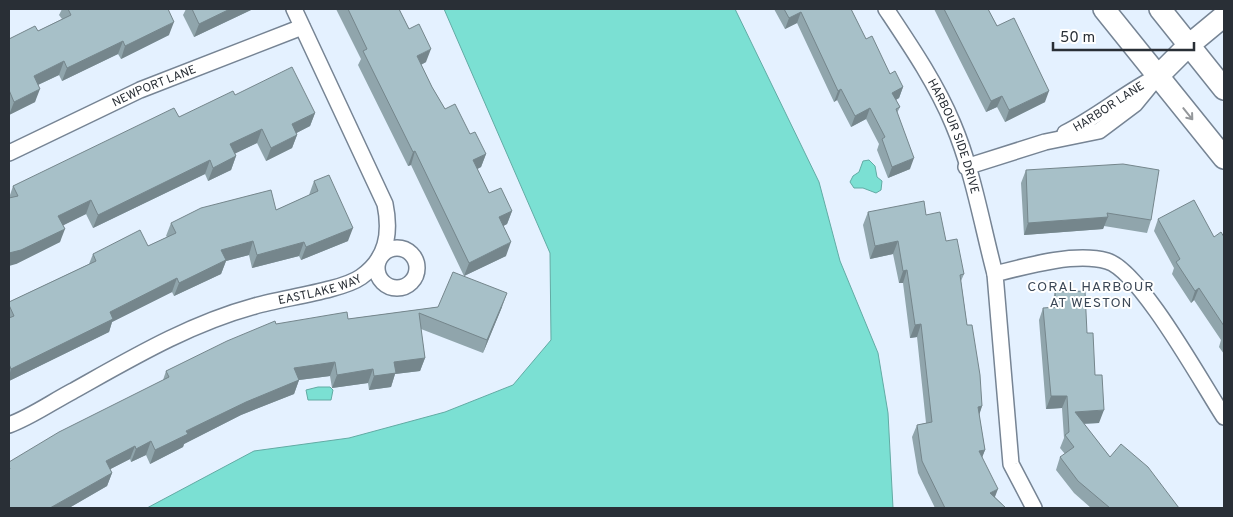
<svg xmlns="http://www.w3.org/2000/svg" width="1233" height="517" viewBox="0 0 1233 517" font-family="Overpass,sans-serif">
<rect width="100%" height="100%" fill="#e4f1ff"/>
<path fill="#7be0d3" stroke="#62aba4" d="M444,9H735L819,182L840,261L878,353L888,413L893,508H147L254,451L349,438L445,412L513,385L551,340L550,253Z
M869,160L875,166L877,177L882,181L881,190L876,193L863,188H854L850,182L853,176L859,172L863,161Z
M318,387H330L333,390L331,400H308L306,390Z"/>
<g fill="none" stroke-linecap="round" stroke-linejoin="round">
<g stroke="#768494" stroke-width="18">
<g id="street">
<path id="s1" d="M886,9C910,45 936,83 953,124C973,171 982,225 995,274"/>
<path id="s2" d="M1065,133C1095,118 1120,97 1149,81"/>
<path id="s3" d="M9,153L140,90L302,27"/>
<path d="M966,167L1045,142L1099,131L1135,104L1158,76"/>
<circle cx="397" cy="268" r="20"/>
<path id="s4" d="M9,425C31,417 52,402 73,391C132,358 189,324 255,306C281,298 341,291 361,277C387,259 391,233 385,204L294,9"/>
<path d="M1034,508L1011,464L995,274C1026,266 1075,252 1107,261C1140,270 1203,385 1224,417"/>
</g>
</g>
<g stroke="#768494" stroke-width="24">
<path id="secondary" d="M1104,9L1224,158
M1160,9L1224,89
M1158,76L1189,45L1224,16"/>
</g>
<use href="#street" stroke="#fff" stroke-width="15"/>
<use href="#secondary" stroke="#fff" stroke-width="21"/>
</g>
<path fill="#90a5ac" d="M62,9H168L169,35L121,59L118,54L62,81L59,75L38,85L35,102L9,115V39L38,31L62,19L59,15Z
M186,9H251V10L194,37L183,15Z
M336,9H399L426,62L421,65L432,87L445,109L470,134L486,154L481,167L477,169L489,193L512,211L507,224L503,226L506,256L464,276L502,307L483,353L421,329L425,358L420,371L395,374L391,387L369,390L368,383L332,388L330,376L299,380L294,394L241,415L184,444L183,447L150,464L146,455L131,462L130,459L110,469L112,473L107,486L69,508H9V462L163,380L166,371L276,324L348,319L438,307L464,276L411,165L408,166L358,65L361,59Z
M774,9H851L866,39L890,74L903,87L899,98L896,100L900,107L897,113L910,169L888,178L877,150L879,144L866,119L851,127L837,100L834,102L797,23L785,29Z
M934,9H988L997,26L1045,102L1005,122L997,107L986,112Z
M235,95L315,113L310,126L296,133L297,135L292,148L266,161L257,143L235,153L236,156L231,170L208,181L205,174L93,228L86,214L63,225L60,242L16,264L9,198L13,186L179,117Z
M1026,170L1151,220L1147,233L1104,226L1103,229L1024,235L1021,183Z
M314,181L348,241L301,260L299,256L252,268L249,255L226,261L221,274L174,296L172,292L112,322L109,332L9,381V302L89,264L93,254L148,246L167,237L166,236L171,223L276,210L309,195Z
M868,212L926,215L946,241L964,274L961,281L967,325L982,406L979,414L985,450L982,457L995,497L1006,508H935L918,473L912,437L917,425L926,423L917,337L910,338L903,283H899L893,254L870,259L863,225Z
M1158,219L1214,237H1224V354L1219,347L1221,340L1194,300L1191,303L1172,274L1174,268L1154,231Z
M1055,292L1087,333L1095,375L1099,423L1084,424L1110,457L1179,508H1091L1074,493L1056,470L1060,457L1065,454L1060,448L1064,438L1062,408L1046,409L1039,320L1043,308H1051V305Z"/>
<path fill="#75868c" d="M230,9H251V10L194,37L199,24Z
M801,12L797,23L785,29L789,18Z
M174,22L169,35L121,59L125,46Z
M123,41L118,54L62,81L67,68Z
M431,49L426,62L412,69L417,56Z
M64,61L59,75L29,89L34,76Z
M903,87L899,98L888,104L892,93Z
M40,89L35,102L9,115L14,102Z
M841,89L837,100L834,102L838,91Z
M1049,91L1045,102L1005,122L1009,110Z
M1002,96L997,107L986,112L991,101Z
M870,108L866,119L851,127L855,116Z
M315,113L310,126L287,138L292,124Z
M262,129L257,143L226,158L230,144Z
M297,135L292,148L266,161L271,148Z
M415,151L411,165L408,166L413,152Z
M486,154L481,167L468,174L473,160Z
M236,156L231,170L208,181L213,168Z
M914,158L910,169L888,178L892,167Z
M210,160L205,174L93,228L98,215Z
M91,200L86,214L54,230L58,216Z
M512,211L507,224L494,231L499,217Z
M1108,217L1103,229L1024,235L1028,223Z
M353,228L348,241L301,260L306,247Z
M65,229L60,242L16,264L9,266V253Z
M253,241L249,255L226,261L221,274L174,296L179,283L221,250Z
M898,241L893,254L870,259L875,246Z
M304,242L299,256L252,268L257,255Z
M511,242L506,256L464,276L469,263Z
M907,270L903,283H899L903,271Z
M177,278L172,292L112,322L109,332L9,381V376L11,369L110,312Z
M1199,288L1194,300L1191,303L1195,291Z
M507,293L502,307L483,353L487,340Z
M921,324L917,337L910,338L915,325Z
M425,358L420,371L395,374L391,387L369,390L374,376L394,362Z
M335,362L330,376L299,380L294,394L241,415L184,444L183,447L150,464L155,450L294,368Z
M373,369L368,383L332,388L337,375Z
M1051,396H1067L1062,408L1046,409Z
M982,406L978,419V407Z
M1104,410L1099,423L1071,424L1075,412Z
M151,441L146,455L131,462L136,449Z
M135,446L130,459L101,474L106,461Z
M985,450L980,463L979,451Z
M112,473L107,486L69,508H50Z
M998,489L993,502L990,493Z"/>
<path fill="#a7c0c8" stroke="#75868c" d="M68,9H168L174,22L125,46L123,41L67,68L64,61L34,76L40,89L14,102L9,90V39L35,26L38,31L71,15Z
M192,9H230L199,24Z
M348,9H399L409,29L419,24L431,49L417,56L432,87L445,109L455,104L470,134L475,132L486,154L473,160L489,193L501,188L512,211L499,217L511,242L469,263L415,151L413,152L363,51L367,49Z
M784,9H851L866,39L872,36L890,74L895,71L903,87L892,93L900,107L896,109L914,158L892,167L882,139L885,137L870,108L855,116L841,89L838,91L801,12L789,18Z
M944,9H988L997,26L1014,18L1049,91L1009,110L1002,96L991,101Z
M292,67L315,113L292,124L297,135L271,148L262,129L230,144L236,156L213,168L210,160L98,215L91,200L58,216L65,229L21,250L9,253V198L18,196L13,186L174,108L179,117L233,91L235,95Z
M1123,164L1159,170L1151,220L1107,213L1108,217L1028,223L1026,170Z
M329,175L353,228L306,247L304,242L257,255L253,241L221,250L226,260L179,283L177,278L110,312L113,319L11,369L9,364V318L14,316L9,305V302L96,261L93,254L140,230L148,246L176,233L171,223L201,208L271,190L276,210L318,191L314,181Z
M1194,200L1214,237L1221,232L1224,237V326L1199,288L1195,291L1176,262L1180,259L1158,219Z
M924,201L926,215L940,212L946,241L957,239L964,274L960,275L967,325H972L980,375L982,406L978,407L985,450L979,451L998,489L990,493L1006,508H945L922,461L917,425L932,422L921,324L915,325L907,270L903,271L898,241L875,246L868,212Z
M453,272L507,293L487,340L419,313L425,358L394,362L396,373L374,376L373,369L337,375L335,362L294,368L299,380L246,402L186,431L188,434L155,450L151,441L136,449L135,446L106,461L112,473L50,508H9V470L10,469L9,466V462L59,432L169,377L166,371L227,341L275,321L276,324L347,312L348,319L438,307Z
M1085,291L1087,333H1093L1095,375H1102L1104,410L1075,412L1110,457L1121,444L1148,467L1179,508H1114L1113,507L1112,508H1110L1078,481L1060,457L1074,447L1065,435L1069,432L1067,396H1051L1043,308L1056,307L1055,292Z"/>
<defs><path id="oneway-shaft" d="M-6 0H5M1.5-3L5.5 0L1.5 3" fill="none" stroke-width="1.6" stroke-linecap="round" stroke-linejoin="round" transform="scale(1.25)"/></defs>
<use stroke="#94979a" href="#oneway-shaft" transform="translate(1188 114) rotate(51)"/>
<g text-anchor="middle" stroke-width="4" stroke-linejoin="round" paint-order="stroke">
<g font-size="12" fill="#292f36" stroke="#fff">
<text dy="4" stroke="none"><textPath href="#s3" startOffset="160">NEWPORT LANE</textPath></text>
<text dy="4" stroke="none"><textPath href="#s2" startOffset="51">HARBOR LANE</textPath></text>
<text dy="4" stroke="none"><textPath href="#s1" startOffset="145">HARBOUR SIDE DRIVE</textPath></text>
<text dy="4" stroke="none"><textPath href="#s4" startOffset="341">EASTLAKE WAY</textPath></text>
</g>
<g font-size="14" letter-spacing="1" fill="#3b4756" stroke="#fff">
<text x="1091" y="291">CORAL HARBOUR<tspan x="1091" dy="16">AT WESTON</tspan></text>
</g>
</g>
<rect width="1233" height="517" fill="none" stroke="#292f36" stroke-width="20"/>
<path d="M1053 42v8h141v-8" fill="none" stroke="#292f36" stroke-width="2.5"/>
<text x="1060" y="42" font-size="15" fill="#292f36" stroke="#ffffff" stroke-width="4" paint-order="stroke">50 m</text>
</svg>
